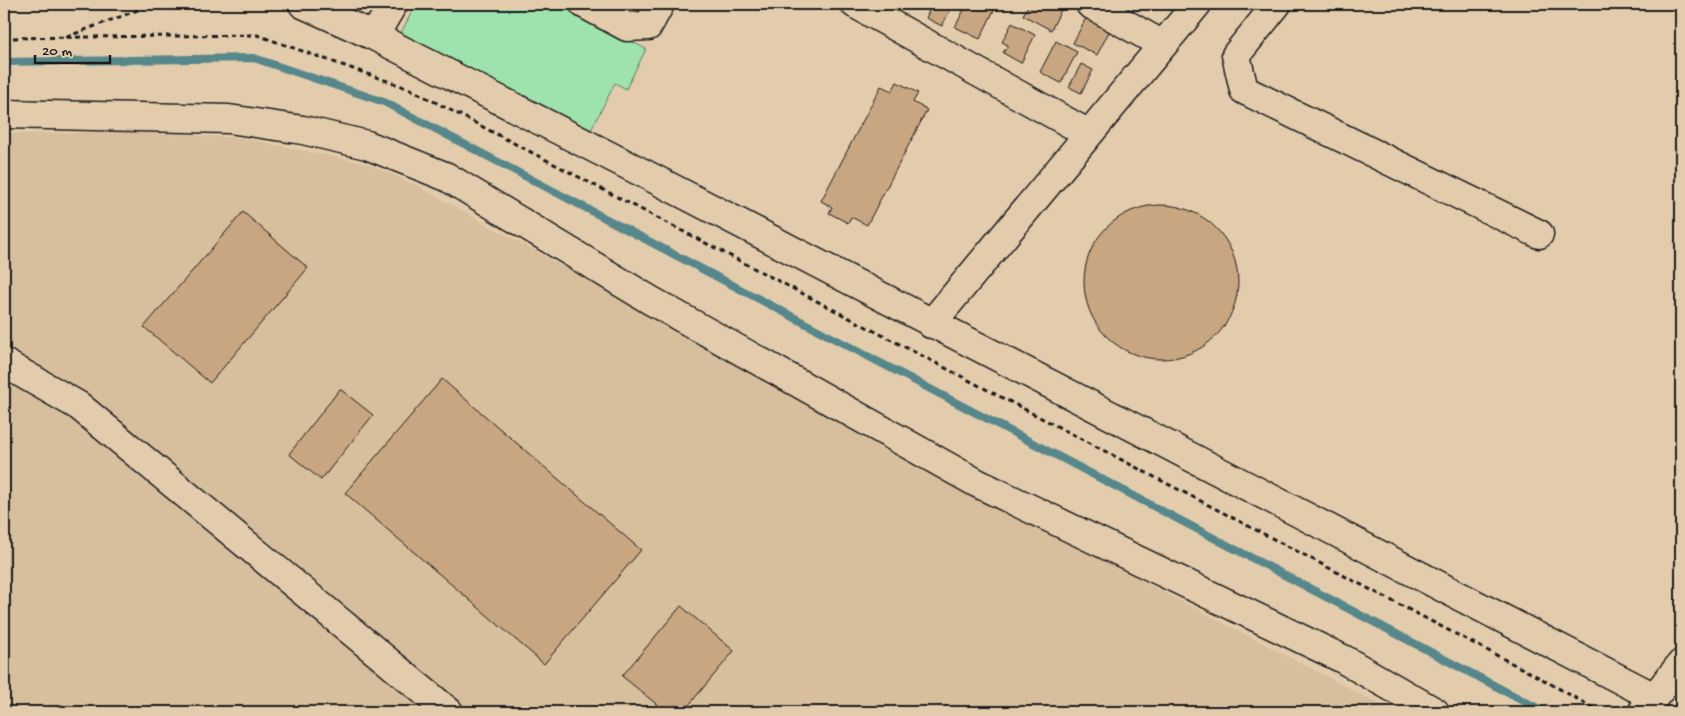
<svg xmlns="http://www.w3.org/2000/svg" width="1685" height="716" viewBox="0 0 1685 716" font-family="'Gochi Hand',sans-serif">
<rect width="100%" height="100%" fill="#e3ccac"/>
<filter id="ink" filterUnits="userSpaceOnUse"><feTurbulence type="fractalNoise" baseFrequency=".02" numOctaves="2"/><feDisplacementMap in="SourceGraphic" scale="10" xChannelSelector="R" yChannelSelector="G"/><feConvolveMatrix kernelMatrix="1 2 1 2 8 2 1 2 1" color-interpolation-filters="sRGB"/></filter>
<g filter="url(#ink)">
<path fill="#d7be9c" d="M127,132L243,138L368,164L420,187L930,471L1395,712H4V134Z"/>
<path fill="#9ee2ae" stroke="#5d7f65" d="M416,4H561L646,49L626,89L615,83L591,130L401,33Z"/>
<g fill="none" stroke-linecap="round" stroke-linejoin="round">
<path stroke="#56878b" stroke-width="8" d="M4,62L254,58L384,102L1545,712"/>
</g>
<path fill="#c8a681" stroke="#1c1c1c" d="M953,4L942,26L926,18L929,11L917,5Z
M967,4H982L994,10L980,39L955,27Z
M1029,4H1060L1063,6L1051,30L1023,15Z
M1086,18L1110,30L1097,55L1073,43Z
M1012,23L1035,35L1021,63L1003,53L1008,45L1002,42Z
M1056,41L1077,52L1061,83L1040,72Z
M1081,64L1093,70L1081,93L1069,87Z
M897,82L918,93L913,102L927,110L867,225L851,217L848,223L829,213L832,207L821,201L881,86L892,91Z
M1084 282a77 77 0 1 1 154 0a77 77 0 1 1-154 0Z
M243,212L308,268L210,383L144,327Z
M442,379L641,550L544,664L345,493Z
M340,389L373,415L321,480L289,454Z
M681,606L734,651L683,712H666L622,676Z"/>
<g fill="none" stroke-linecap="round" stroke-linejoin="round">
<g stroke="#1c1c1c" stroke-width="31">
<path id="minor" d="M303,4L374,36L643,173L1654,697
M584,4L627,27L648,26L660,4
M855,4L1089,134
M1090,4L1163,45
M1277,4L1236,55L1244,90L1539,234
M374,36L393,4
M4,114L229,119L303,130L367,145L447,177L650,300L977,483L1343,659L1435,712
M931,324L1197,4
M4,363L79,406L449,712
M1643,711L1681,664"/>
</g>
<path stroke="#1c1c1c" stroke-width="3" stroke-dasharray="5 4" stroke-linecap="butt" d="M66,37L146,7L183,4
M4,38L257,35L410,89L1544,680L1600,712"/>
<use href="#minor" stroke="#e3ccac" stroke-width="28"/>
</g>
</g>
<rect width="1685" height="716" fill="none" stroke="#e3ccac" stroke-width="20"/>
<rect x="10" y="10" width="1665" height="696" fill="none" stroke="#1c1c1c" stroke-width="2" filter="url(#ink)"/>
<path d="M35 55v8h75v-8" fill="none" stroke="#1c1c1c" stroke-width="2.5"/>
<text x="42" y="55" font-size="15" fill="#1c1c1c" stroke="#e3ccac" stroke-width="4" paint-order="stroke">20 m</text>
</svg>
